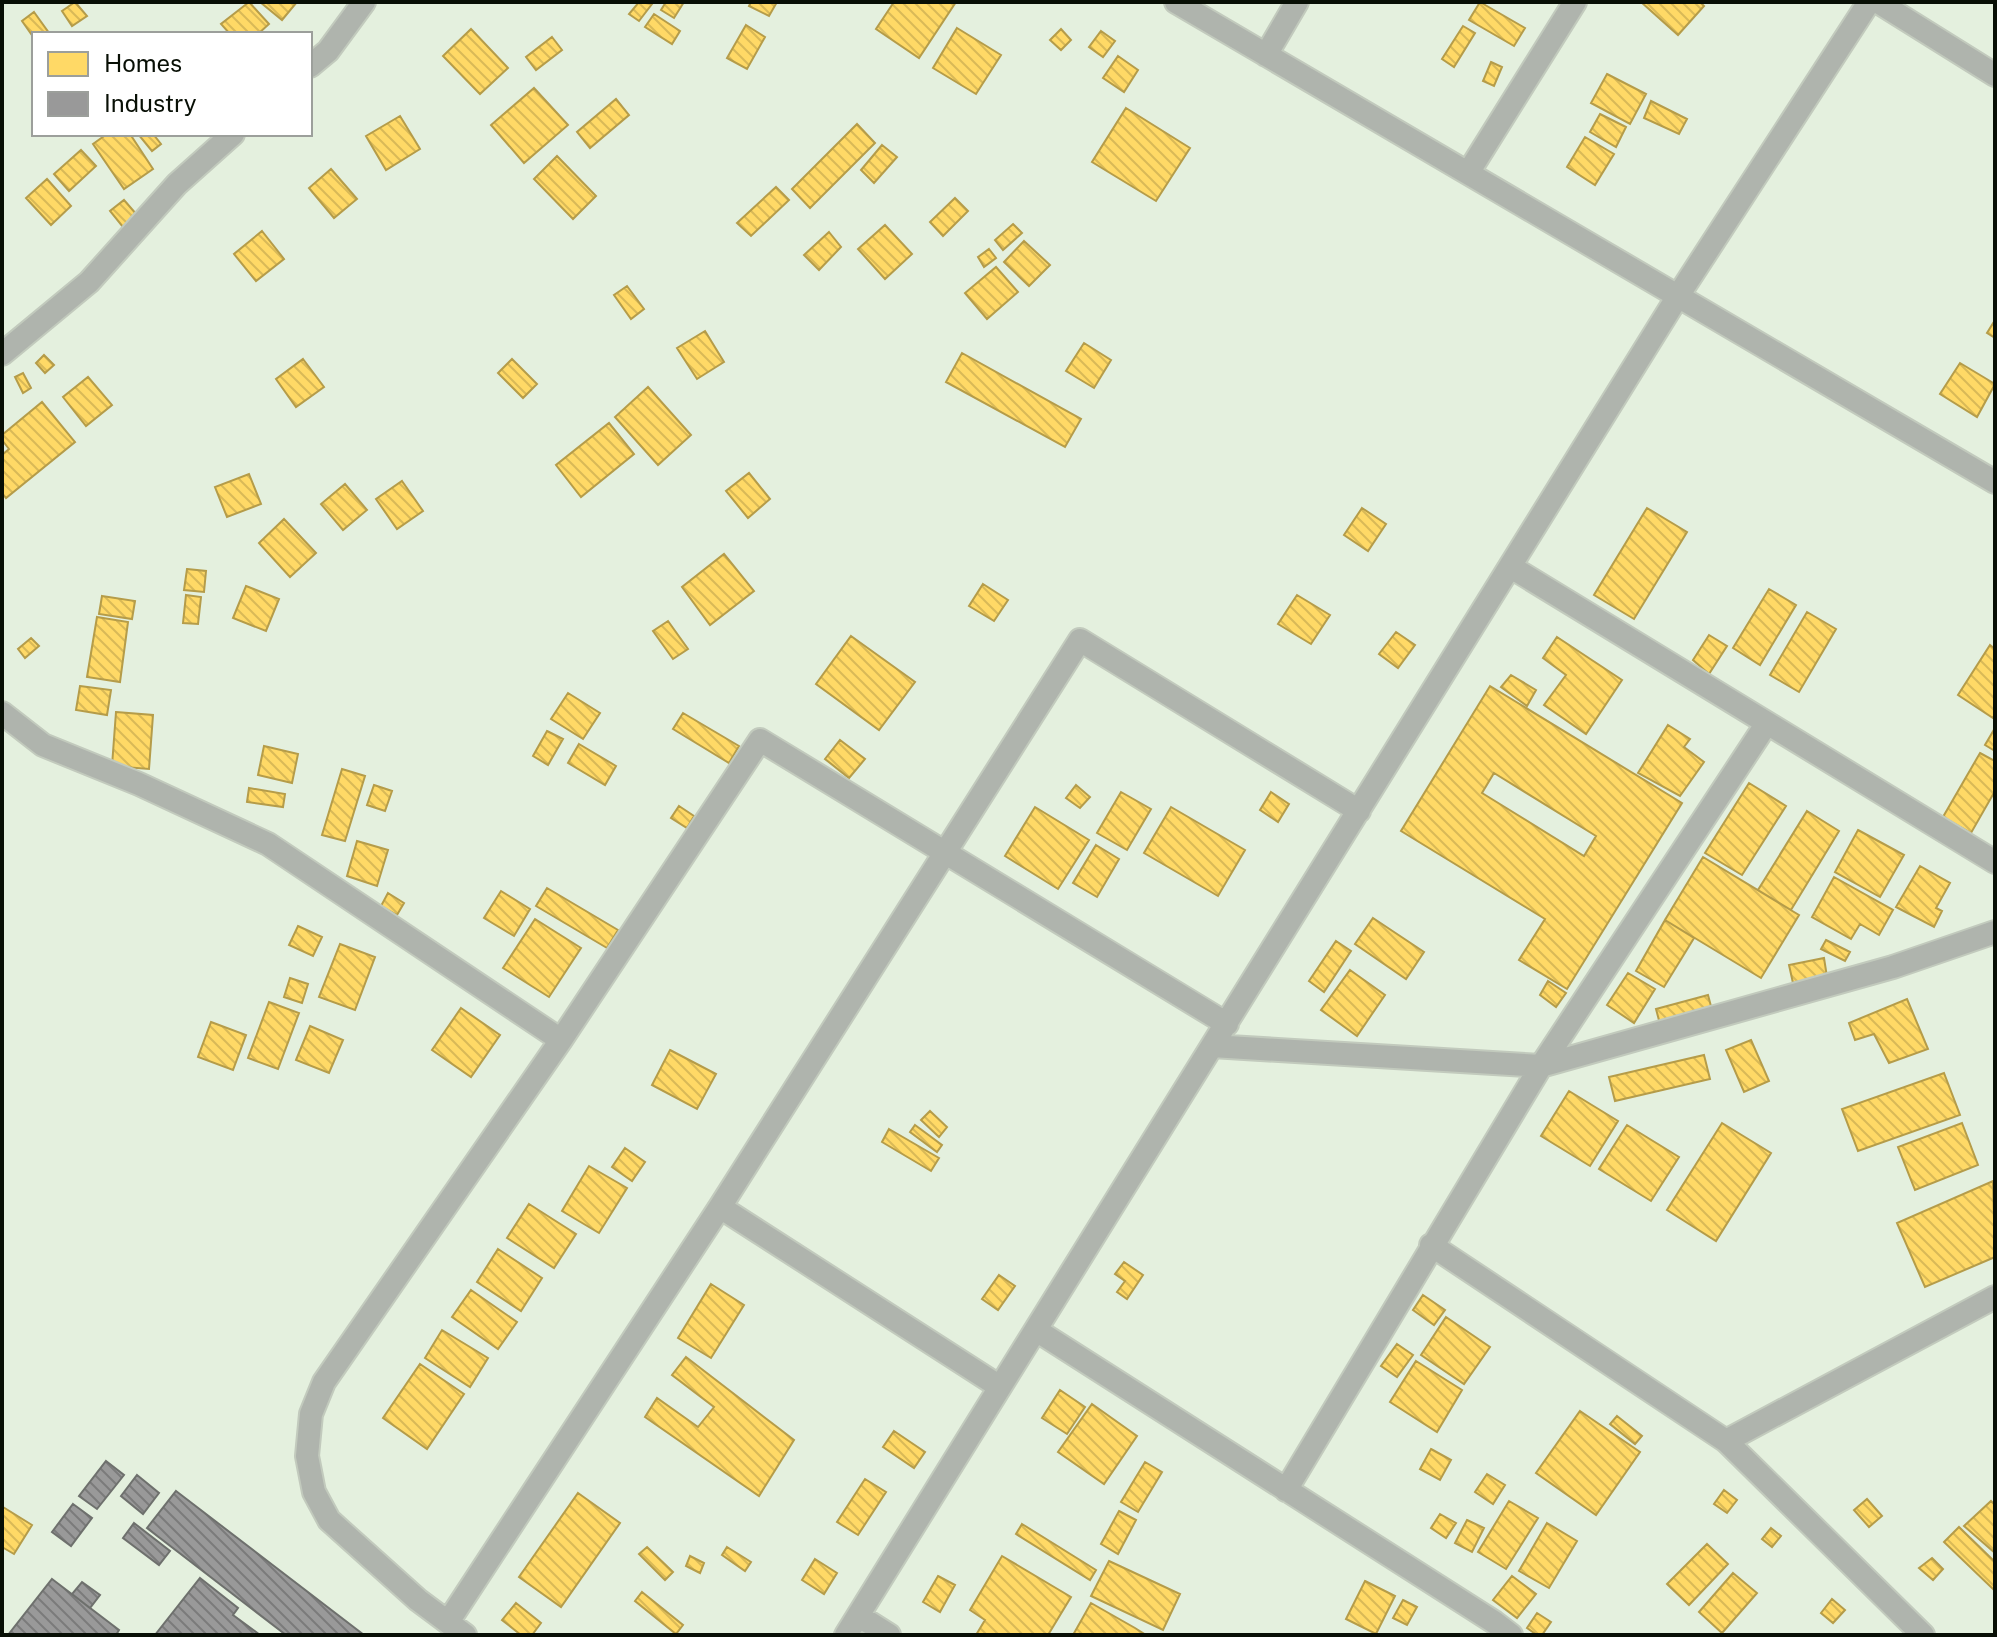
<svg xmlns="http://www.w3.org/2000/svg" width="1997" height="1637" viewBox="0 0 1997 1637" font-family="'Public Sans',sans-serif">
<defs>
<pattern id="homes-back-hatch" width="6" height="6" patternUnits="userSpaceOnUse" patternTransform="scale(2)"><rect width="6" height="6" fill="#ffd966"/><path d="M-1 5l2 2M0 0l6 6M5-1l2 2" fill="none" stroke="#d9b957"/></pattern>
<pattern id="industry-back-hatch" width="6" height="6" patternUnits="userSpaceOnUse" patternTransform="scale(2)"><rect width="6" height="6" fill="#999"/><path d="M-1 5l2 2M0 0l6 6M5-1l2 2" fill="none" stroke="#7b7b7b"/></pattern>
</defs>
<rect width="100%" height="100%" fill="#e4f0de"/>
<path fill="url(#homes-back-hatch)" stroke="#b59c49" stroke-width="2" fill-rule="evenodd" d="M75,2L87,16L72,26L62,11Z
M249,2L269,24L258,34H230L221,24Z
M260,2H297L282,20Z
M639,2L652,4L639,21L629,14Z
M666,2H684L674,18L661,10Z
M751,2H777L769,16L749,6Z
M894,2H956L919,58L876,29Z
M1480,2L1525,28L1514,46L1469,20Z
M1641,2H1700L1704,6L1678,35Z
M34,12L49,33L48,34H34V38L22,21Z
M654,14L680,31L672,44L645,27Z
M746,25L765,37L747,69L727,58Z
M1463,26L1475,33L1454,67L1442,59Z
M957,28L1001,55L976,94L933,68Z
M471,29L508,68L480,94L443,56Z
M1061,29L1071,40L1061,50L1050,40Z
M1101,31L1115,41L1103,57L1089,47Z
M552,37L562,50L536,70L526,57Z
M1118,56L1138,70L1124,92L1103,78Z
M1491,62L1502,67L1494,86L1483,81Z
M1607,74L1646,94L1630,124L1591,103Z
M534,88L568,125L524,163L491,125Z
M616,99L629,115L590,148L577,132Z
M1651,101L1687,119L1679,134L1644,118Z
M1126,108L1190,148L1156,201L1092,162Z
M1600,114L1626,127L1616,147L1590,132Z
M400,116L420,149L386,170L366,136Z
M857,124L875,143L810,208L792,189Z
M107,134H130L153,169L124,189L93,144Z
M138,134H153L161,144L152,151Z
M1585,137L1614,154L1595,185L1567,167Z
M882,145L897,157L874,183L861,170Z
M81,150L96,166L69,191L54,174Z
M557,156L596,196L573,219L534,179Z
M331,169L357,199L334,218L309,188Z
M47,179L71,206L51,225L26,198Z
M776,187L789,200L751,236L737,223Z
M955,198L968,211L943,236L930,222Z
M124,200L137,215L123,227L110,211Z
M1013,224L1022,233L1003,250L995,240Z
M885,225L912,254L885,279L858,249Z
M262,231L284,259L256,281L234,254Z
M829,232L841,247L819,270L804,255Z
M1024,241L1050,265L1029,286L1004,262Z
M989,249L996,258L984,267L978,257Z
M996,267L1018,292L987,319L965,293Z
M627,286L644,309L631,319L614,295Z
M1995,320V338L1987,333Z
M705,331L724,362L697,379L677,348Z
M1084,343L1111,360L1094,388L1066,371Z
M962,353L1081,419L1065,447L946,382Z
M44,355L54,365L45,373L36,363Z
M303,359L324,387L296,407L276,379Z
M512,359L537,384L523,398L498,373Z
M1960,363L1995,384L1977,417L1940,394Z
M23,373L31,388L23,393L15,377Z
M88,377L112,405L86,426L63,397Z
M648,387L691,435L658,465L615,417Z
M42,402L75,442L6,498L2,493V455L9,449L2,440V435Z
M609,423L634,454L581,497L556,465Z
M749,473L770,499L748,518L726,491Z
M249,474L261,504L227,517L215,487Z
M402,481L423,511L397,529L376,499Z
M345,484L367,510L343,530L321,504Z
M1362,508L1386,524L1368,551L1344,535Z
M1647,508L1687,532L1634,619L1594,595Z
M284,519L316,553L290,577L259,543Z
M724,554L754,591L710,625L682,587Z
M187,569L206,571L204,592L184,590Z
M983,584L1008,600L994,621L969,606Z
M246,586L279,599L266,631L233,618Z
M1769,589L1796,605L1760,665L1733,648Z
M186,595L201,597L198,624L183,623Z
M1297,595L1330,615L1311,644L1278,624Z
M102,596L135,601L132,619L99,614Z
M1807,612L1836,629L1799,692L1770,675Z
M97,617L128,622L120,682L87,677Z
M668,621L688,649L673,659L653,631Z
M1396,632L1415,645L1398,668L1379,654Z
M1709,635L1727,646L1709,674L1693,660Z
M851,636L915,682L879,730L816,684Z
M1557,637L1622,680L1586,734L1544,705L1566,675L1543,658Z
M31,638L39,646L25,658L18,649Z
M1990,645L1995,649V714L1993,718L1958,695Z
M1511,675L1536,690L1527,706L1501,687Z
M80,686L111,690L107,715L76,710Z
M1490,686L1682,803L1567,989L1519,960L1545,919L1401,831ZM1494,773L1596,836L1584,856L1482,793Z
M568,693L600,713L583,739L551,719Z
M116,712L153,715L149,769L112,766Z
M683,713L739,746L729,763L673,729Z
M1668,725L1690,739L1684,747L1704,762L1680,796L1638,773Z
M1995,728V751L1985,745Z
M547,731L563,739L548,765L533,756Z
M840,740L865,759L849,778L825,759Z
M579,744L616,766L605,785L568,763Z
M264,746L298,754L292,783L258,775Z
M1980,753L1995,761V791L1971,833L1943,817Z
M342,769L365,776L345,841L322,835Z
M1749,783L1786,806L1742,875L1705,853Z
M374,785L392,791L385,811L367,805Z
M1076,785L1090,797L1080,808L1066,798Z
M249,788L285,794L283,807L247,802Z
M1121,792L1151,809L1127,850L1097,833Z
M1271,792L1289,804L1278,822L1260,810Z
M679,806L694,816L687,828L671,818Z
M1035,807L1089,840L1058,889L1005,856Z
M1171,807L1245,850L1218,896L1144,853Z
M1807,811L1839,831L1791,910L1758,890Z
M1858,830L1904,855L1880,897L1835,872Z
M357,841L388,850L377,886L347,876Z
M1096,845L1119,859L1097,897L1073,883Z
M1703,857L1799,915L1761,978L1665,920Z
M1920,866L1950,883L1936,908L1942,911L1934,927L1896,907Z
M1834,877L1893,910L1879,935L1860,924L1851,939L1812,917Z
M547,888L618,930L607,948L536,906Z
M501,891L530,909L514,936L484,918Z
M388,893L404,903L397,915L381,906Z
M1373,918L1424,952L1406,979L1355,944Z
M535,919L581,948L549,997L503,968Z
M1665,920L1694,938L1664,987L1636,971Z
M298,926L322,937L313,956L289,945Z
M1826,940L1850,952L1845,961L1821,949Z
M1336,941L1351,951L1324,992L1309,981Z
M340,944L375,957L355,1010L319,997Z
M1824,958L1827,977L1793,983L1789,965Z
M1350,970L1385,995L1357,1036L1321,1010Z
M1628,973L1655,989L1634,1023L1607,1005Z
M290,978L308,984L302,1003L284,997Z
M1548,981L1566,993L1556,1007L1540,995Z
M1708,995L1712,1010L1660,1024L1656,1009Z
M1907,999L1928,1049L1889,1063L1874,1034L1855,1040L1849,1023Z
M269,1002L299,1013L278,1069L248,1058Z
M461,1008L500,1035L471,1077L432,1050Z
M211,1022L246,1035L233,1070L198,1057Z
M310,1026L343,1040L329,1073L296,1060Z
M1751,1040L1769,1081L1744,1092L1726,1050Z
M670,1050L716,1074L697,1109L652,1085Z
M1704,1055L1710,1079L1615,1101L1609,1077Z
M1944,1073L1960,1115L1858,1151L1842,1109Z
M1569,1091L1618,1121L1590,1166L1541,1136Z
M930,1111L947,1127L939,1137L921,1120Z
M1722,1123L1771,1153L1716,1241L1667,1210Z
M1962,1123L1978,1165L1915,1190L1898,1147Z
M915,1125L942,1145L937,1152L910,1132Z
M1627,1125L1679,1157L1651,1201L1599,1169Z
M889,1129L939,1158L931,1171L882,1142Z
M625,1148L645,1162L632,1181L612,1167Z
M589,1166L627,1188L599,1233L562,1211Z
M1993,1181L1995,1257L1925,1287L1897,1223Z
M529,1204L576,1234L554,1268L507,1238Z
M498,1249L542,1278L521,1311L477,1282Z
M1124,1262L1143,1275L1127,1299L1117,1292L1125,1281L1115,1274Z
M999,1275L1015,1286L998,1310L982,1299Z
M711,1284L744,1305L711,1358L678,1338Z
M471,1290L517,1322L498,1349L452,1317Z
M1423,1295L1445,1310L1434,1325L1413,1310Z
M1446,1317L1490,1347L1464,1384L1421,1355Z
M442,1330L488,1358L470,1387L425,1358Z
M1397,1344L1413,1355L1397,1377L1381,1366Z
M686,1357L794,1440L759,1496L645,1417L657,1398L698,1427L714,1407L672,1375Z
M1416,1361L1462,1390L1437,1432L1390,1402Z
M420,1364L464,1394L427,1449L383,1418Z
M1060,1390L1085,1407L1067,1434L1042,1418Z
M1092,1404L1137,1436L1104,1484L1058,1452Z
M1580,1411L1640,1452L1596,1515L1536,1473Z
M1617,1416L1642,1436L1635,1444L1610,1424Z
M894,1431L925,1452L914,1468L883,1447Z
M1431,1449L1451,1460L1440,1480L1420,1469Z
M1145,1462L1162,1472L1138,1512L1121,1502Z
M1487,1474L1505,1485L1493,1504L1475,1492Z
M865,1479L886,1492L858,1535L837,1522Z
M1724,1490L1737,1500L1727,1513L1714,1504Z
M578,1493L620,1523L561,1607L519,1577Z
M1867,1499L1882,1516L1869,1527L1854,1510Z
M1509,1501L1538,1518L1506,1569L1478,1552Z
M1991,1501L1995,1505V1553L1964,1526Z
M3,1507L32,1525L14,1554L2,1547Z
M1119,1511L1136,1520L1118,1554L1101,1544Z
M1440,1514L1456,1523L1446,1538L1431,1528Z
M1467,1520L1484,1528L1472,1552L1455,1543Z
M1547,1523L1577,1541L1549,1588L1519,1571Z
M1022,1524L1096,1570L1090,1580L1016,1534Z
M1959,1527L1995,1562V1591L1944,1542Z
M1771,1528L1781,1536L1772,1547L1762,1539Z
M1707,1544L1728,1564L1689,1605L1667,1584Z
M647,1547L673,1572L665,1580L639,1554Z
M727,1547L751,1562L745,1571L722,1555Z
M690,1556L704,1563L700,1573L686,1566Z
M1002,1556L1071,1597L1048,1635H976L985,1620L970,1610Z
M1932,1558L1943,1569L1933,1580L1919,1568Z
M815,1559L837,1573L824,1594L802,1580Z
M1109,1561L1180,1594L1163,1630L1091,1596Z
M1733,1573L1757,1593L1722,1633L1699,1612Z
M938,1576L955,1585L940,1612L923,1602Z
M1512,1576L1536,1594L1517,1618L1493,1600Z
M1365,1581L1395,1596L1376,1634L1346,1619Z
M642,1592L683,1625L676,1634L635,1601Z
M1832,1599L1845,1610L1833,1623L1821,1613Z
M1403,1600L1417,1607L1407,1625L1393,1618Z
M516,1603L541,1623L532,1635H521L502,1620Z
M1091,1603L1135,1628L1146,1635H1073Z
M1537,1613L1551,1622L1542,1635H1537L1527,1628Z"/>
<path fill="url(#industry-back-hatch)" stroke="#6e706d" stroke-width="2" d="M106,1461L124,1475L97,1509L79,1496Z
M137,1475L159,1493L143,1514L121,1496Z
M176,1491L364,1635H286L147,1528Z
M73,1504L92,1518L71,1546L52,1532Z
M134,1523L170,1551L159,1565L123,1538Z
M200,1578L238,1608L233,1615L260,1635H155Z
M52,1579L119,1630L116,1635H8Z
M82,1582L100,1595L90,1608L72,1594Z"/>
<g fill="none" stroke-linecap="round" stroke-linejoin="round">
<g stroke="#c2cabd" stroke-width="26">
<path id="minor" d="M1176,2L1995,482
M1878,2L1995,75
M1266,55L1297,2
M310,66L328,51L364,2
M1468,173L1575,2
M2,354L89,282L177,184L233,134
M1511,567L1995,862
M2,713L43,745L139,784L268,844L561,1040
M1212,1046L1541,1066L1893,967L1995,932
M720,1207L1000,1387
M1431,1245L1726,1441L1923,1635
M1036,1330L1494,1622L1511,1635
M1726,1441L1995,1297
M1286,1490L1541,1066L1767,723
M859,1616L889,1635
M448,1622L720,1207L1080,640L1359,811
M465,1635L418,1600L329,1520L314,1492L307,1456L311,1414L324,1382L561,1040L760,740L1227,1024
M846,1635L1678,296L1869,2"/>
</g>
<use href="#minor" stroke="#afb4ad" stroke-width="22"/>
</g>
<rect width="1997" height="1637" fill="none" stroke="#080f05" stroke-width="8"/>
<rect x="32" y="32" width="280" height="104" fill="#ffffff" stroke="#9c9f9b" stroke-width="2"/>
<rect x="48" y="52" width="40" height="24" fill="#ffd966" stroke="#9c9f9b" stroke-width="2"/>
<text x="104" y="72" font-size="24" fill="#080f05">Homes</text>
<rect x="48" y="92" width="40" height="24" fill="#999999" stroke="#9c9f9b" stroke-width="2"/>
<text x="104" y="112" font-size="24" fill="#080f05">Industry</text>
</svg>
